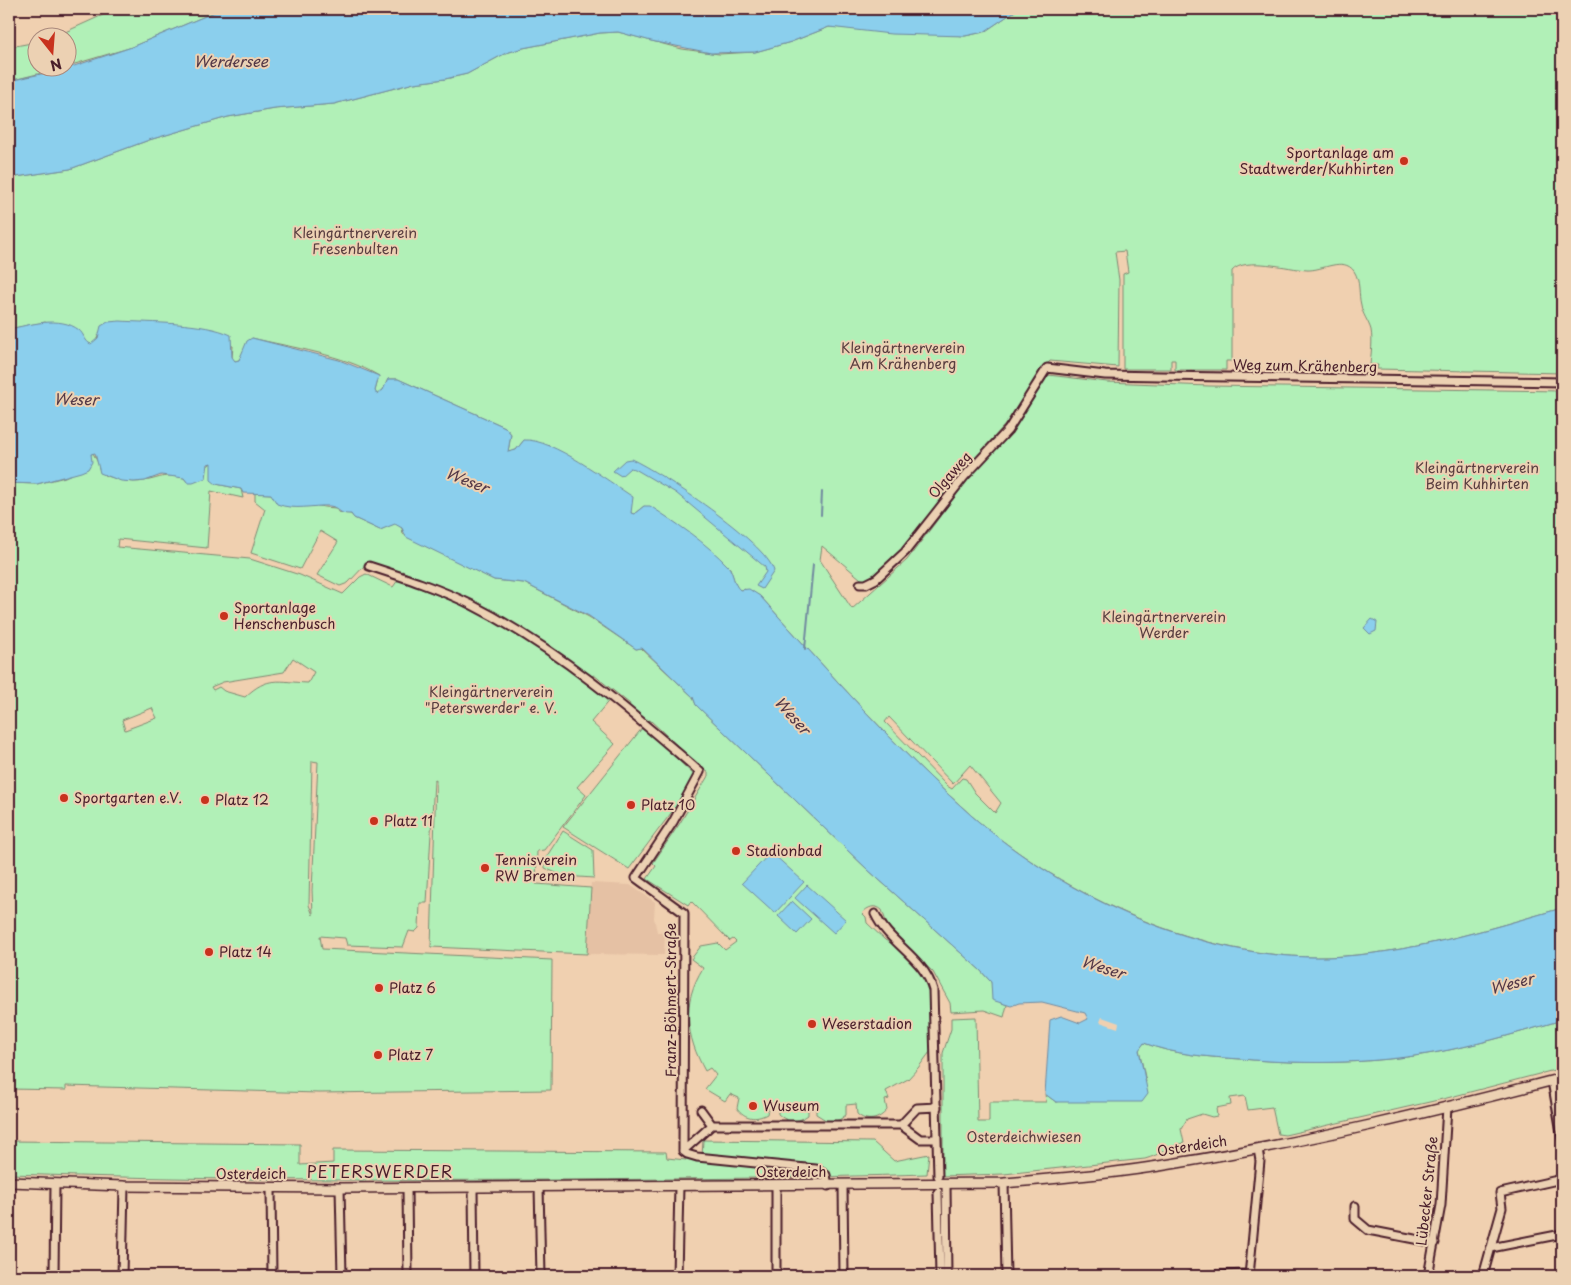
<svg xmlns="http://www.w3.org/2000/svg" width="1571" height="1285" viewBox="0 0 1571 1285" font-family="'Playpen Sans',sans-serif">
<rect width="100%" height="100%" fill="#f0d0b0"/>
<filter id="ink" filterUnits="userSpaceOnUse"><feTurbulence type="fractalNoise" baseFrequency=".02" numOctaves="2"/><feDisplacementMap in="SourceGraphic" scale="10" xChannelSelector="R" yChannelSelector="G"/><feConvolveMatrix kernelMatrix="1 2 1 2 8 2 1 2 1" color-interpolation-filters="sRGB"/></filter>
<g filter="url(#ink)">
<path fill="#e5c1a4" d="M591,883L630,885L655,902L654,918L657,932L665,933L664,955L587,954Z"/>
<path fill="#b1f0b7" stroke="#7e8871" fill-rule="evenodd" d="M116,9H222L129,48L68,66V38H52Z
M1018,9H1562V373L1377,369L1378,365H1370C1371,354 1373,341 1371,330C1369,322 1362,314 1361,305C1358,294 1361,282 1354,271C1343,256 1322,271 1307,270C1289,269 1245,256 1232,271V361H1226V370H1175V360H1171V369H1123V274L1128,272L1125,251L1115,252L1119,280L1118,367L1050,361L1037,376L1011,418L965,469L894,558L886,568L866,580L861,579L822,546L820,560L852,609L907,560L966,482L1011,432L1048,375L1107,382L1209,386L1562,391V908C1485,930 1409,954 1328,957C1203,960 1066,898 972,816C896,749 828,671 760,596L744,589L740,590L736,586L730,568L644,506L634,514L631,513L630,509L524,440L516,450L508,452L511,434L505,427L398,379H388L383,390L377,395L375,391L379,376C342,354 293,348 252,338L239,360L235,361L232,358L233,346L99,334L95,343L91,344L87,343L84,336L45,322L9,329V178L70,169L149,140L228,117L275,109L334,104L414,83L445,79L467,74L506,53L523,48L600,33L618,32L682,49L719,54L755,52L791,42L829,27L965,36L984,32ZM889,717L953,784L970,765L1001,803L995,813L975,793L966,779L962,778L952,789L947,786L885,722Z
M37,42L38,68H62L9,81V44L10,47Z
M93,453L104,475C117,479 131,484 144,481C163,478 163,473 184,478L188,483L211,463L216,484L241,489L243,498L211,491L207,548L118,539L117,547L250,559L300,575L343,594L360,577L366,574L393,587L398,580L403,581C427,592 453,600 477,612C524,637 568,666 611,698L591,722L615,744L577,787L586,795L544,850L537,851L536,884L591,888L587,954L431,947L436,780L434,781L427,903H420L419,928L415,932L409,931L403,947L347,945L345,938L320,936L322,949L552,960L551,1090L319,1093L66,1086V1090L9,1089V483L37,484L65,477L89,465L91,454ZM293,658L314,672L308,683C279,682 268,675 245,697L224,691L219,687L213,690L211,687L223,682L284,672ZM152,708L157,718L125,730L122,720ZM312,761L318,762L312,890L313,915L309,905Z
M255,493L272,494L275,497L324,507L336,508L338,512L351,514L354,518L380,530L395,523L402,528L403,534L494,580L524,583L589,617L636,649L641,648L693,697L696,705L867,869L980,970L991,982L996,1000L1007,1005L1004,1017L984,1010L951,1012L950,1003L933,972L889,930L882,910C875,904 868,907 862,913L866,917L867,923L885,940L895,945L911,957L932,989V1046L930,1052L918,1068L908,1079L886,1091L889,1099L885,1100L887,1110C879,1120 867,1123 857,1114L856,1104L846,1105V1115L839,1120L829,1122L816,1114V1104H808V1115C797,1123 788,1123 778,1114V1104H769L767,1114C756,1120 745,1119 737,1108L739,1098L730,1094L725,1101L705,1089L716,1075L710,1068L705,1071C686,1036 681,1003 703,968L691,959L701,946L718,943L725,950L736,942L733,939L730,941L691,901L688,905L647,879L656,866L653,863L680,823L708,776V772L696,765V763L650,720L646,721L629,706L630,704L594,675L592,676L485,608L402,571L401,574L368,562L348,583L340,586L317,575L338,542L320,531L300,569L251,553L265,509L255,501Z
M643,727L694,775L683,797L629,869L563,827Z
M563,831L593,850L594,878L563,876L545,868V859Z
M976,1017L978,1122H989V1102H1046L1045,1094L1056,1102L1146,1082L1139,1049L1144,1043C1175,1055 1208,1057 1241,1059C1310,1065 1380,1064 1449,1050C1487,1042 1525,1031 1562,1020V1068L1447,1098L1285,1135L1278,1134L1272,1107L1248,1110L1245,1096L1230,1098L1231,1105L1216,1108L1217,1116L1212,1117L1202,1114L1187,1119L1181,1129L1184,1143C1169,1146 1160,1155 1145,1159L1004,1174L940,1176L943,1160V1053L951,1029V1018Z
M703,1140L873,1142L894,1161L929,1154L927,1174C806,1178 684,1179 563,1180C378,1181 194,1180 9,1174V1141L300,1144V1165L333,1163V1150L666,1152L667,1158L686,1160V1154L702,1157Z"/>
<path fill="#8bcfed" stroke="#71899f" d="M222,9H1018L984,32L965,36L891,34L829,27L791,42L755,52L711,53L651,41L618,32L600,33L523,48L506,53L467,74L445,79L414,83L334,104L275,109L228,117L149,140L70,169L9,178V81L68,68L129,48Z
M120,321C150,323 204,322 231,335L232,357L235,361L239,360L247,341L252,338L339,360L379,376L375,391L377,394L383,390L388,379H398L505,427L511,434L508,452L516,450L524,440C552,438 608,481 633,497L631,513L634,514L644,506H650C678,524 705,542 728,566C734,573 733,584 740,590L749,589L760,596C828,671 896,749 972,816C1067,899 1202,960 1328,957C1409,954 1485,930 1562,908V1020C1525,1031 1487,1042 1449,1050C1380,1064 1310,1065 1241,1059C1208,1057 1175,1055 1144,1043L1139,1050L1148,1094L1142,1102H1056L1045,1094L1050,1020L1061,1016L1080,1023L1088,1019L1085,1013L1042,1002L1019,1003L1011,1006L992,1000L991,982L980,970L867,869L696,705L693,697L642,648L636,649L589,616L524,583L494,580L406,537L402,528L395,524L380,530L354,518L351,514C338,515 339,507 330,506C312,505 295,511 277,504L271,494L243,493L241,489L216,484L211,480V463L208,464L206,478L193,483H188L184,478L161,475L145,481L134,482L121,481L100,473L95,453L91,454L92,462L88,469L81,472L37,484L9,483V329C29,325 60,315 79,330C84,334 85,342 91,344L98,338L101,326L108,322Z
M631,459C660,472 766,542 774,571L762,589L756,586L766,572L765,567L676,493L635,469L630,468L621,476L613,471L625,460Z
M1372,619L1377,622L1376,631L1370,634L1364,628Z
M771,852L804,882L775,913L742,883Z
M807,885L846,920L834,933L795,898Z
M792,901L811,919L797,934L778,916Z"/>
<path fill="#f0d0b0" d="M1102,1017L1119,1023L1118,1028L1100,1022Z"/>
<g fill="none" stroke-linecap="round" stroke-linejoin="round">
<path stroke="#71899f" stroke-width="2" d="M821,515L822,492
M805,649L813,565"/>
<g stroke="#4a1f2b" stroke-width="11">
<path id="minor" d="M369,566C403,577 440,589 472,605C557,648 629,710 700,772L673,822L636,878L684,913L683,1151L687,1154L697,1157L816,1169L826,1175L828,1186
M860,584H866L876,579L905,552L964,477L1008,430L1047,368L1105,375L1160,376L1562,382
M875,914C889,944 924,957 933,990L938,1176
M1552,1081L1562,1138
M701,1110L712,1125
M901,1125L917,1108L937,1107
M683,1151L712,1125H901L920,1139H937
M1004,1183L1006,1276
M946,1184L947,1276
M776,1185V1276
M843,1185L844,1276
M539,1187L541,1276
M271,1188L272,1276
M340,1188L342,1276
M407,1188L408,1276
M473,1188L474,1276
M938,1192L940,1276
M1355,1206V1219L1368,1230L1435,1243
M1491,1248L1562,1234
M54,1276L55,1184
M122,1276L124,1186
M677,1276L679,1186
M1189,1276L1249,1274
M1249,1276L1260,1161L1258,1149
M1428,1276L1441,1205L1447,1107
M1483,1276L1502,1208L1500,1193L1562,1179"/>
</g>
<g stroke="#4a1f2b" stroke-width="12">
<path id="major" d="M9,1182L124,1186L340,1188L1004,1183C1062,1178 1120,1173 1177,1163C1307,1142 1435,1111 1562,1078"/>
</g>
<use href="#minor" stroke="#ecd1b3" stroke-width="7"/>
<use href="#major" stroke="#ecd1b3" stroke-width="9"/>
</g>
</g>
<g fill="#c8321e" stroke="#ecd1b3" stroke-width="2">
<circle cx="1404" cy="161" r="5"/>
<circle cx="224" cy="616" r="5"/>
<circle cx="64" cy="798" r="5"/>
<circle cx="205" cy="800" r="5"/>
<circle cx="631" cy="805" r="5"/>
<circle cx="374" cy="821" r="5"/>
<circle cx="736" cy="851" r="5"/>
<circle cx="485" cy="868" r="5"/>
<circle cx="209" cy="952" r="5"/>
<circle cx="379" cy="988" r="5"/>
<circle cx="812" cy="1024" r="5"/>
<circle cx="378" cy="1055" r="5"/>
<circle cx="753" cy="1106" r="5"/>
</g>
<g text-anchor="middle" stroke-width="4" stroke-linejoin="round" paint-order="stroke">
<g font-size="14" fill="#4a1f2b" stroke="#ecd1b3" text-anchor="start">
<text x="1394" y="158" text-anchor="end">Sportanlage am<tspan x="1394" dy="16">Stadtwerder/Kuhhirten</tspan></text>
<text x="234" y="613">Sportanlage<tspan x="234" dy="16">Henschenbusch</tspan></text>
<text x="74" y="803">Sportgarten e.V.</text>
<text x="215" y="805">Platz 12</text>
<text x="641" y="810">Platz 10</text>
<text x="384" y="826">Platz 11</text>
<text x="746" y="856">Stadionbad</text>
<text x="495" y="865">Tennisverein<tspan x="495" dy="16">RW Bremen</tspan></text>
<text x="219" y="957">Platz 14</text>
<text x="389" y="993">Platz 6</text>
<text x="822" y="1029">Weserstadion</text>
<text x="388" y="1060">Platz 7</text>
<text x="763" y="1111">Wuseum</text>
</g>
<g font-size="14" fill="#593e40" stroke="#ecd1b3">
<text x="355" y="238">Kleingärtnerverein<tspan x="355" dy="16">Fresenbulten</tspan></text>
<text x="903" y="353">Kleingärtnerverein<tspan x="903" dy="16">Am Krähenberg</tspan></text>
<text x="1477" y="473">Kleingärtnerverein<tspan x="1477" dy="16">Beim Kuhhirten</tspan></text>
<text x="1164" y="622">Kleingärtnerverein<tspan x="1164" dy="16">Werder</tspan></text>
<text x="491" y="697">Kleingärtnerverein<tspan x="491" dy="16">"Peterswerder" e. V.</tspan></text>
<text x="1024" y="1142">Osterdeichwiesen</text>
</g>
<g font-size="14" fill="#4a1f2b" stroke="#ecd1b3">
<text transform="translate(1305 366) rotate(1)" y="5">Weg zum Krähenberg</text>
<text transform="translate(950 475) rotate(-49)" y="5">Olgaweg</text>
<text transform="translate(671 1000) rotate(-90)" y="5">Franz-Böhmert-Straße</text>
<text transform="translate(1192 1146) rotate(-9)" y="5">Osterdeich</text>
<text x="791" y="1177">Osterdeich</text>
<text x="251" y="1179">Osterdeich</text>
<text transform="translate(1427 1191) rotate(-84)" y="5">Lübecker Straße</text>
</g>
<g font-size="15" font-style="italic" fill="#543948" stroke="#ecd1b3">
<text x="231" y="67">Werdersee</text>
<text transform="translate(76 400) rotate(1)" y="5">Weser</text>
<text transform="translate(467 481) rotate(22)" y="5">Weser</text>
<text transform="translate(792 716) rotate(48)" y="5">Weser</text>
<text transform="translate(1103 968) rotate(18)" y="5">Weser</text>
<text transform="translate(1512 984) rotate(-14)" y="5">Weser</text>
</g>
<g font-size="16" letter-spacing="1" fill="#4a1f2b" stroke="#ecd1b3">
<text x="380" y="1178">PETERSWERDER</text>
</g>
</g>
<rect width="1571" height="1285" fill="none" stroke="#ecd1b3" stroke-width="30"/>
<rect x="15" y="15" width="1541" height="1255" fill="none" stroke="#4a1f2b" stroke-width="2" filter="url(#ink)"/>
<g transform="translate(52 52) rotate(163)"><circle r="24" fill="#ecd1b3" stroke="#ab8a7d"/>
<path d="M0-4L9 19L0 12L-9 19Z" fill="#c8321e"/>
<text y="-8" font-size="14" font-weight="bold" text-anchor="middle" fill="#4a1f2b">N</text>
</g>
</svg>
